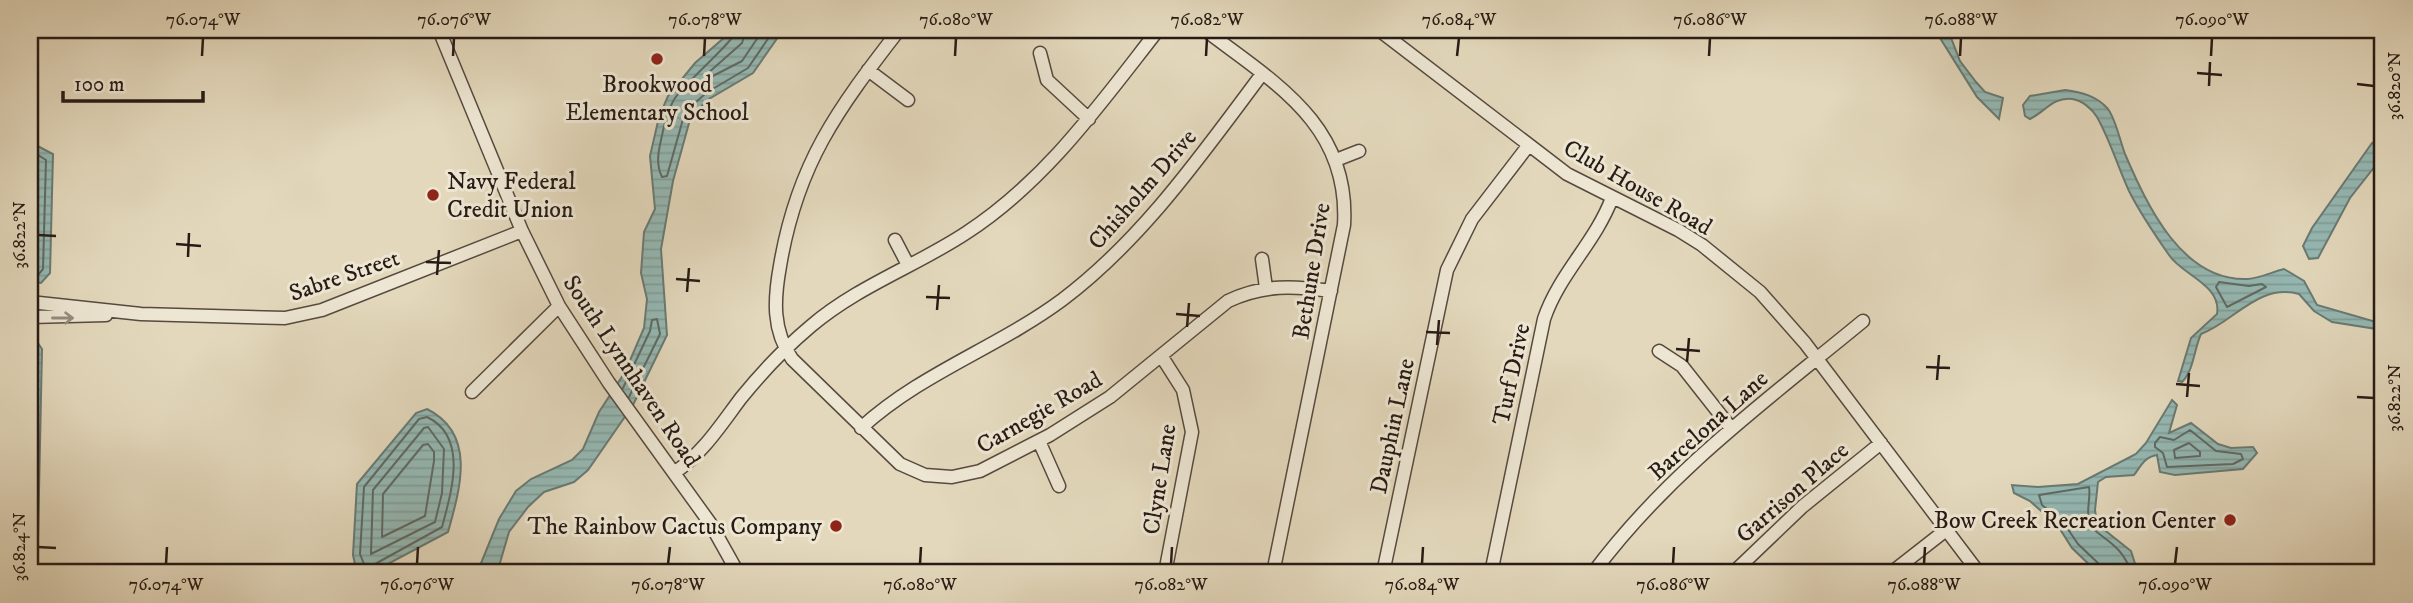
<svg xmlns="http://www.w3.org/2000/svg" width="2413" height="603" viewBox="0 0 2413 603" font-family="'IM FELL DW Pica',serif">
<defs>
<pattern id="water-rules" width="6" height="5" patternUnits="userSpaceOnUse" patternTransform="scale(1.75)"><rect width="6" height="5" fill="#95b9b4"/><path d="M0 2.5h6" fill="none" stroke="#809e9a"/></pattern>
</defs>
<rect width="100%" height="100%" fill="#e3d8bc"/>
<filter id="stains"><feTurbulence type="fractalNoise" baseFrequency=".00286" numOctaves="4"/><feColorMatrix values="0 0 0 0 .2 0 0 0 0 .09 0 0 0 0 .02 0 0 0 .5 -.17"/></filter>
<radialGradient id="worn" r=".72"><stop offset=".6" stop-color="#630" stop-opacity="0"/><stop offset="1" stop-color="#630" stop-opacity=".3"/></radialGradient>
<path fill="url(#water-rules)" stroke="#697a74" stroke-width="2" d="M733,30H783L753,73L709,99L691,116L673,181L661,249L667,335L633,405L588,470L574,482L544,492L528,507L509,532L497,573H477L499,519L516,491L531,479L572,460L583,449L599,412L625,372L644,328L647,299L641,273L644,232L655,209L650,156L659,117L668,96L695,63Z
M1935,30H1948L1960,61L1976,82L1985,92L2003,98L1999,119L1977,97Z
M2065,90C2081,92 2097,96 2108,109C2116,120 2120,141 2125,154C2147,205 2182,282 2248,279C2261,278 2272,272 2284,269L2304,281L2317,305L2383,324V330L2332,322L2314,311L2299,294C2258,283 2234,322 2201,334C2194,349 2194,370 2182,382L2178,381L2191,338L2217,314C2222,285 2182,275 2169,255C2155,235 2140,213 2129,191C2118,167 2110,140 2097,117C2092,109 2082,100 2072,99C2053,97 2046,111 2030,119L2025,116L2023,105L2030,96Z
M2383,138V156L2350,198L2318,258L2309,259L2303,246L2312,228L2372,143Z
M30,142L53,154L50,273L41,283L30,281Z
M31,333L42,349L38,540L30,567Z
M2172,400L2177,405L2169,433L2191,423L2218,444L2231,448L2253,447L2257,453L2243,469L2175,475L2160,472L2157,455C2144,457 2141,466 2134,475L2106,477L2098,482L2095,510L2097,524L2131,551L2138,573H2098L2072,548L2058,526L2030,501L2014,493L2012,485L2038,487L2078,484L2136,454L2146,443Z
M427,409C477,434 460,489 448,532L371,573L356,569L353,555L357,484L416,413Z"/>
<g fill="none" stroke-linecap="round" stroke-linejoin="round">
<path stroke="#5e6a64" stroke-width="2" d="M737,30C736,39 685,83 675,98C667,111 664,126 661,140C658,153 656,165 662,177L667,176L685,112L706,93L748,68L774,30
M746,30L742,43L707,74V79L742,61L763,30
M30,150L46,160L43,269L38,275H30
M30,160L37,165L34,262L30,266
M2219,282L2249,286L2262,284L2266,287L2227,307L2216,287Z
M30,344L35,353L30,543
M623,388L650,331L652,320L657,319L660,334L629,397
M427,417C469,437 451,493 442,527L366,569L360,554L364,487L419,419Z
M428,427L444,449L442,493L435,522L371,554L373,490L424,428Z
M2190,430L2216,451L2241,454L2243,459L2233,464L2167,467L2163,453L2155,447V443L2160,437L2174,440Z
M2189,443L2200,452V456L2175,458L2174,450Z
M428,444L434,452V461L425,516L382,537L383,494L423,445Z
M2103,573L2100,565L2078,544L2063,522L2042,505L2039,495L2089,487C2091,498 2086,510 2089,521C2093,537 2122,540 2131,573"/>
<g stroke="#564a3f" stroke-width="15">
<path id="minor" d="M439,30L522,231L559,306L609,383L710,523L738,573
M899,30C837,110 797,164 780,266C774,299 772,330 792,359L900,464L925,475L952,477L980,471L1050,435L1110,397L1228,301C1264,284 1294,286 1331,291
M1205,30C1275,83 1350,125 1344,225L1273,573
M1379,30L1567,174L1678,230L1702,245L1760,292L1805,343L1979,573
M1040,53L1047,80L1089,119
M868,70L908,100
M1336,160L1359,151
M895,240L908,265
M1262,259L1266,288
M30,302L141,314L285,318L322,310L522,231
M30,317L106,315
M1659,351L1682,366L1730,427
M1162,357L1183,390L1192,432L1165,573
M472,392L559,306
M861,428C921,373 997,348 1062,300C1143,239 1202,154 1262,74
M1039,441L1059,486
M674,473C703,453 720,426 741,398C762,372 786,347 811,326C858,286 916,266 966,233C1046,181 1100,104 1158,30
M616,573H629
M1383,573L1447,270L1472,219L1528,146
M1491,573L1544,319C1559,274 1595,243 1612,198
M1593,573C1667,473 1767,400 1863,321
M1733,573L1802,507L1881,443
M1891,573L1946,530"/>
</g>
<use href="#minor" stroke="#ede6d3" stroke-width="12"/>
</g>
<defs><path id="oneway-shaft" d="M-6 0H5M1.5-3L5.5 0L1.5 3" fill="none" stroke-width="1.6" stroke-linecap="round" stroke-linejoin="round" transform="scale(1.75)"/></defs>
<use stroke="#948b7e" href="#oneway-shaft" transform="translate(63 318)"/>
<path fill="none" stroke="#271b15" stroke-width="2.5" d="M202,56L203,38M453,56L454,38M704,56L705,38M955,56L956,38M1206,56L1207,38M1457,56L1459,38M1709,56L1710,38M1960,56L1961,38M2211,56L2212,38M2197,73L2222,75M2357,84L2374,86M2209,86L2210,62M38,235L56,236M176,244L201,246M188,257L189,233M426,262L451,263M437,275L439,250M676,279L700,281M687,292L689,268M926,297L950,298M937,310L939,285M1176,314L1200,316M1187,327L1189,303M1426,332L1450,333M1437,345L1439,320M1676,349L1700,351M1687,362L1689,338M1926,367L1950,368M1937,380L1939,355M2176,384L2200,386M2187,397L2189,373M2357,397L2374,398M38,547L56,548M166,564L167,547M417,564L418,547M668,564L670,547M920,564L921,547M1171,564L1172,547M1422,564L1423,547M1673,564L1674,547M1924,564L1925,547M2175,564L2177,547"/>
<g fill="#8f2418" stroke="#ede6d3" stroke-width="2.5">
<circle cx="657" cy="59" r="7"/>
<circle cx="433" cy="195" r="7"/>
<circle cx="2230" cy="520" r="7"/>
<circle cx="836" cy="526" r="7"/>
</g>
<g text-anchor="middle" stroke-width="6" stroke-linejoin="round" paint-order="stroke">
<g font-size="24" fill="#271b15" stroke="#ede6d3" text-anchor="end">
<text x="657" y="92" text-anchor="middle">Brookwood<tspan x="657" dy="28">Elementary School</tspan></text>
<text x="447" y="189" text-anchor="start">Navy Federal<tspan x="447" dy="28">Credit Union</tspan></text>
<text x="2216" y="528">Bow Creek Recreation Center</text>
<text x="822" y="534">The Rainbow Cactus Company</text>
</g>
<g font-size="24" fill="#271b15" stroke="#ede6d3">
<text transform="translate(1638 187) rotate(30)" y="8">Club House Road</text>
<text transform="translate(1142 189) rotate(-49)" y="8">Chisholm Drive</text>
<text transform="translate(1311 271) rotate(-81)" y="8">Bethune Drive</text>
<text transform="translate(344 275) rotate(-19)" y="8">Sabre Street</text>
<text transform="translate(632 371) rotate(56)" y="8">South Lynnhaven Road</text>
<text transform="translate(1511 374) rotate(-78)" y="8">Turf Drive</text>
<text transform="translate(1039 412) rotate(-30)" y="8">Carnegie Road</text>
<text transform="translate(1708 425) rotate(-42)" y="8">Barcelona Lane</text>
<text transform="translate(1392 426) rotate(-78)" y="8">Dauphin Lane</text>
<text transform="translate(1159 479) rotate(-81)" y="8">Clyne Lane</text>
<text transform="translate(1792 492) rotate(-41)" y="8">Garrison Place</text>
</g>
</g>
<rect width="2413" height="603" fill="none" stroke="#e3d8bc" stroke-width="77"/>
<path d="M63 91v10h140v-10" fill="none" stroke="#271b15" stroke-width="3.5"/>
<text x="74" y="91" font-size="21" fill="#271b15" stroke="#ede6d3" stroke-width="5" paint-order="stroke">100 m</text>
<rect x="38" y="38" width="2336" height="526" fill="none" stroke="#271b15" stroke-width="2.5"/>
<g font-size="18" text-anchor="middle" fill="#271b15">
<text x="203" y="25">76.074°W</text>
<text x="454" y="25">76.076°W</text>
<text x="705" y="25">76.078°W</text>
<text x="956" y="25">76.080°W</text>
<text x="1207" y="25">76.082°W</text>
<text x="1459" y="25">76.084°W</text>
<text x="1710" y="25">76.086°W</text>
<text x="1961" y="25">76.088°W</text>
<text x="2212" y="25">76.090°W</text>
<text transform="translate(2394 86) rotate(-90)" y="6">36.820°N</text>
<text transform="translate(19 235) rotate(-90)" y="6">36.822°N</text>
<text transform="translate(2394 398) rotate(-90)" y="6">36.822°N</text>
<text transform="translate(19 547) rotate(-90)" y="6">36.824°N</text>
<text x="166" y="590">76.074°W</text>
<text x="417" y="590">76.076°W</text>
<text x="668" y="590">76.078°W</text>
<text x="920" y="590">76.080°W</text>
<text x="1171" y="590">76.082°W</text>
<text x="1422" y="590">76.084°W</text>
<text x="1673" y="590">76.086°W</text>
<text x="1924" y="590">76.088°W</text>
<text x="2175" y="590">76.090°W</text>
</g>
<rect width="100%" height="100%" filter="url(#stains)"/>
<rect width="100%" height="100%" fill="url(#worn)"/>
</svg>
